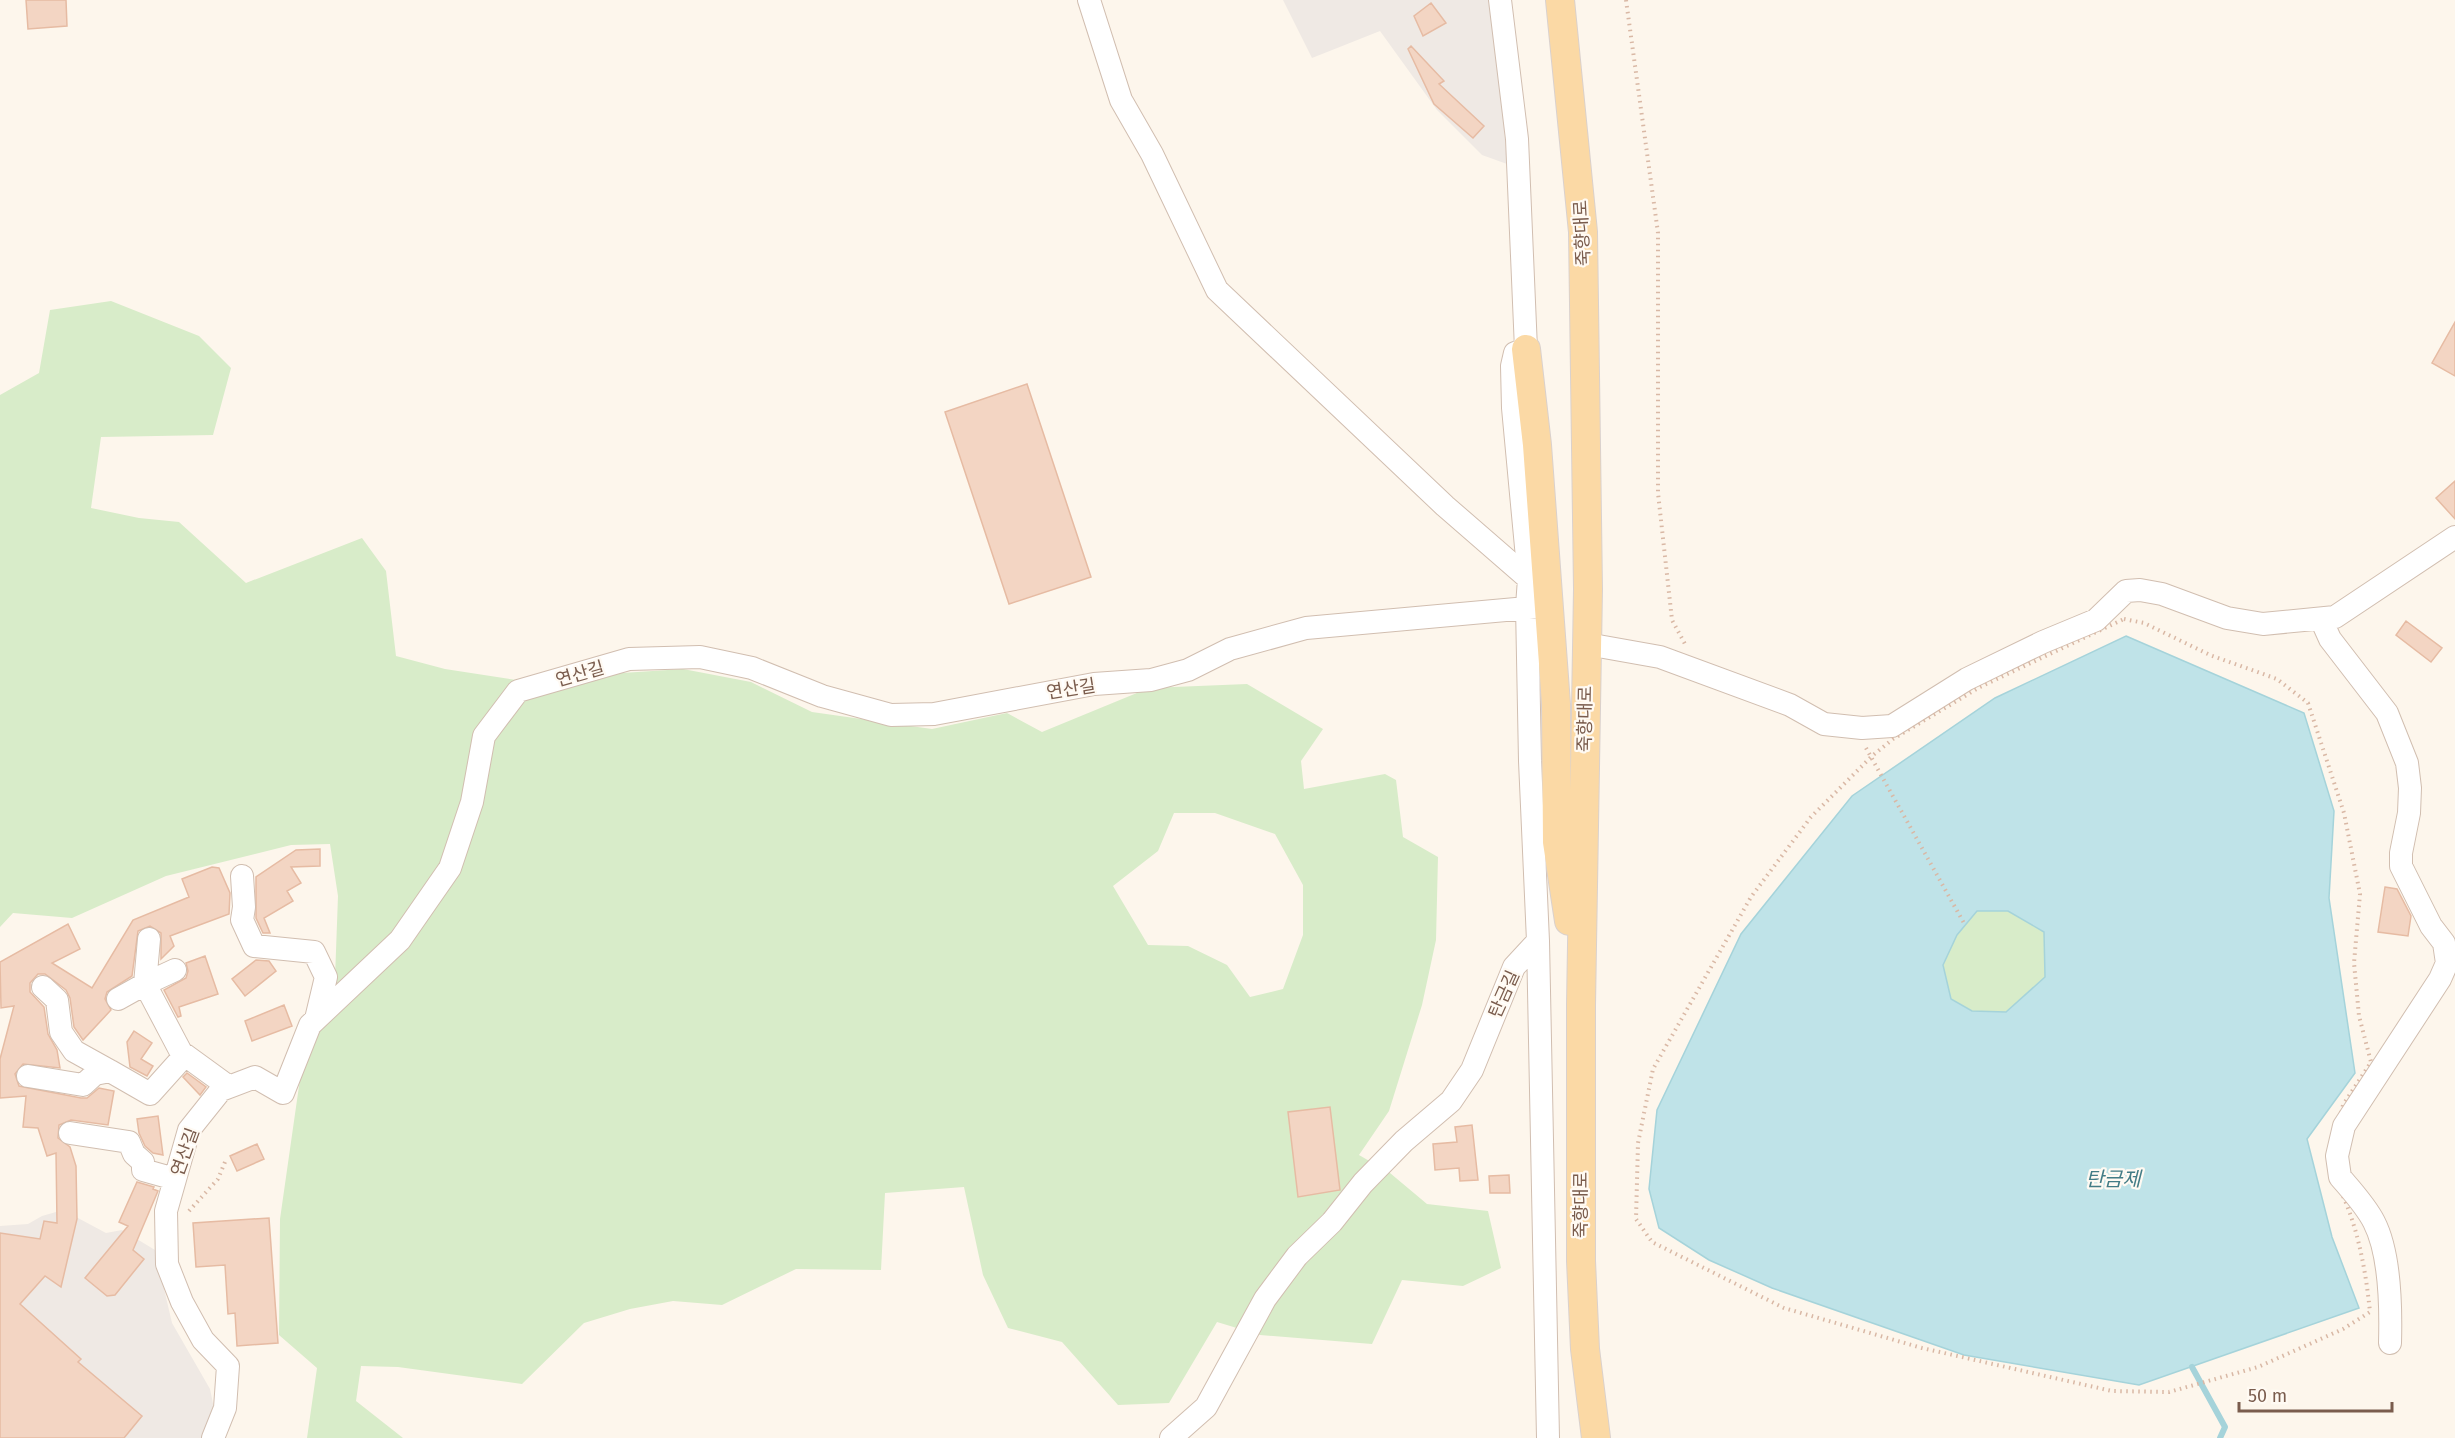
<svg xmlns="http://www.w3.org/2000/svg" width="2455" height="1438" viewBox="0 0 2455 1438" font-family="'Fira Sans','Noto Sans KR',sans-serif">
<rect width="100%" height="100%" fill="#fdf6ec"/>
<path fill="#efe9e4" d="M1283,0H1488L1499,68L1507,164L1482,155L1437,110L1380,31L1312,58Z
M63,1210L106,1233L122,1230L155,1250L172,1323L210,1389L215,1413L206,1438H0V1226L28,1224L42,1216Z"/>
<path fill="#d8ecc9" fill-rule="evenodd" d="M111,301L199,336L231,368L213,435L101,437L91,508L139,518L179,522L246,583L362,538L386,571L396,656L445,669L516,680L683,669L751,682L812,712L932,729L1007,713L1042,732L1149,688L1247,684L1323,729L1301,761L1304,789L1385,774L1396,780L1403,837L1438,857L1436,940L1422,1005L1389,1111L1359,1155L1390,1173L1427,1204L1488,1211L1501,1268L1463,1286L1402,1280L1372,1344L1260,1335L1217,1322L1169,1403L1118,1405L1062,1342L1008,1328L983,1275L964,1187L885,1193L881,1270L796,1269L722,1305L673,1301L630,1309L584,1323L522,1384L398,1367L361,1366L356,1401L403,1438H307L317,1368L279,1335L280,1219L303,1058L335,978L338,896L330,844L291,845L166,876L72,918L13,913L0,927V395L39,373L50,310ZM1174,813H1215L1275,834L1303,885V935L1283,989L1250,997L1227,965L1188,946L1148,945L1113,886L1158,851Z
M1977,911H2008L2044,932L2045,977L2006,1012L1972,1011L1951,1000L1943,965L1957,935Z"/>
<path fill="#bfe3e8" stroke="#a5d3da" stroke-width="1.5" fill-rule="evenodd" d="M2126,636L2304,713L2334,811L2329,898L2355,1073L2307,1139L2332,1237L2359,1308L2139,1385L1964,1355L1772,1288L1709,1260L1659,1228L1649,1189L1657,1110L1741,934L1852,796L1995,698ZM1977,911H2008L2044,932L2045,977L2006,1012L1972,1011L1951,999L1943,965L1957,935Z"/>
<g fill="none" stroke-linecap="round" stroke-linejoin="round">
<path stroke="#a5d3da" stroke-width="6" d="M2192,1367L2225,1427L2220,1438"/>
</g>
<path fill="#f3d5c3" stroke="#e6bba3" stroke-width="1.5" d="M26,0H66L67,26L28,29Z
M1431,3L1446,23L1423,36L1414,16Z
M1411,46L1444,81L1439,84L1484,126L1473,138L1434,104L1408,49Z
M2455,322V376L2432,363Z
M1027,384L1091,577L1009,604L945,412Z
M2455,481V519L2436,498Z
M2406,621L2442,648L2431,662L2396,635Z
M320,849V866L291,867L301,883L287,891L293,901L264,918L270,933H263L256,918V877L296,850Z
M212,867L219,868L230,893L229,914L170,936L174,946L161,959V933L150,926L138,931L132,976L107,992L105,999L111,1010L83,1040L74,1027L70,998L66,990L45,974H38L30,983V992L44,1007L48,1034L57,1050L60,1068L23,1064L15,1074L19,1086L81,1098H87L99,1088L114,1091L108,1125L71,1120L59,1125L58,1138L70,1147L76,1166L77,1219L61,1287L45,1276L20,1304L81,1359L78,1362L142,1416L124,1438H0V1233L40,1239L44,1221L57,1223L56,1153L47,1156L38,1128L23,1127L26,1096L0,1098V1059L14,1006L1,1008L0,962L68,924L80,949L52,963L92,988L133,920L189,897L182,879Z
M2385,887L2397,889L2411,916L2408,936L2378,932Z
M205,956L218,994L179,1007L181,1016L178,1017L164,990L186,978L188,971L186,963Z
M256,960L269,961L276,971L245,996L232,979Z
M284,1005L292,1026L252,1041L245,1021Z
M134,1031L152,1043L141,1059L153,1066L147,1076L130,1067L127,1042Z
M187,1073L206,1087L200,1095L183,1077Z
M1330,1107L1340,1190L1298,1197L1288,1112Z
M158,1116L163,1155L153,1153L145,1146L139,1133L137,1119Z
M1472,1125L1478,1180L1460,1181L1459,1168L1435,1170L1433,1144L1457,1142L1455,1127Z
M257,1144L264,1159L237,1171L230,1156Z
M1509,1175L1510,1193H1490L1489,1176Z
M137,1182L154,1187L153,1189L158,1191L133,1250L144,1259L115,1295L107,1296L85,1278L128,1226L119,1222Z
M269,1218L278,1343L237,1346L235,1313L228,1314L225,1265L196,1267L193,1223Z"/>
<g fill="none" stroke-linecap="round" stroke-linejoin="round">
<g stroke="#d1beb0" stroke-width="24">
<path id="minor" d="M1089,0L1121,100L1152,154L1217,290L1445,506L1529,579
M1500,0L1517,139L1526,349L1515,353L1512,366L1513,408L1529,579L1527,606L1530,761L1538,941
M2321,619L2330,639L2387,713L2407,763L2410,788L2409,813L2401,853V866L2431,926L2444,943L2447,963L2440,979L2344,1126L2337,1156L2340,1177C2352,1191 2366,1206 2374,1222C2390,1253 2391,1308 2390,1343
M1587,644L1660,657L1790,705L1824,724L1862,728L1892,726L1967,679L2043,642L2096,620L2126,591L2140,590L2162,594L2227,618L2263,624L2335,617L2455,537
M242,876L244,907L242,920L254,946L314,952L326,977L316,1019
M149,939L145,984L175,970
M43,987L57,1000L61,1032L74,1051L110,1071
M118,999L145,984L183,1056
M28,1076L83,1085L95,1074L110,1071L150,1094L185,1055L229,1087
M70,1133L129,1142L134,1154L143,1162V1170L175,1179
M213,1438L225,1408L228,1366L203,1340L182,1302L167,1264L166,1211L189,1130L221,1090L255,1077L283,1093L310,1025L400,940L450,868L472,802L484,736L518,691L629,659L700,657L752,668L822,696L891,715L934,714L1094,684L1151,680L1188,670L1230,649L1306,628L1550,606
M1171,1438L1206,1407L1265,1299L1297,1256L1332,1222L1363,1183L1404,1141L1451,1101L1472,1070L1514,967L1538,941L1548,1438"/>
</g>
<g stroke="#dad1cd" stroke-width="30">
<path id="major" d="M1560,0L1583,232L1588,589L1581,1005V1261L1585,1349L1596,1438
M1526,349L1537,445L1556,704L1557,842L1569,921"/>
</g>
<path stroke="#d9b8a5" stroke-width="4" stroke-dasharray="1.5 4.5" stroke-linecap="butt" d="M1626,0L1658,233V493L1672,620L1685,644
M2124,619L2144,623L2210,655L2277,679L2308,703L2344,813L2360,894L2354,963L2359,1016L2371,1062L2343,1105L2329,1169C2355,1211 2365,1263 2370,1312L2343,1329L2258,1367L2169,1392L2112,1391L1922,1348L1784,1308L1652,1242L1636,1219L1638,1143L1653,1069L1751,897L1811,817L1872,756L1893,739L1980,687Z
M1866,748L1965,925
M189,1211L218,1179L225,1162"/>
<use href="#minor" stroke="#fff" stroke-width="22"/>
<use href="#major" stroke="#fbd9a5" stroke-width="28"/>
</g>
<g text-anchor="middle" stroke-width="4.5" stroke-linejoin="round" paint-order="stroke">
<g font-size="18" fill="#7a5c4d" stroke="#fffaf3">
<text transform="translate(1582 233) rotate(-93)" y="6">죽향대로</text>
<text transform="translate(580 674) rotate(-16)" y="6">연산길</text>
<text transform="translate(1071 689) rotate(-9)" y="6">연산길</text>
<text transform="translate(1585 719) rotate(-89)" y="6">죽향대로</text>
<text transform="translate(1504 994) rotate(-66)" y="6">탄금길</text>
<text transform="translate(185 1152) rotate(-70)" y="6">연산길</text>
<text transform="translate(1581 1205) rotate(-90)" y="6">죽향대로</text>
</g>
<g font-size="20" font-style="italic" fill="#437c86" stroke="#fffaf3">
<text x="2113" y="1186">탄금제</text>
</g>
</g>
<path d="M2239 1402v9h153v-9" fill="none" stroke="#7a5c4d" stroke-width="3"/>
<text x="2248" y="1402" font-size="18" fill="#7a5c4d" stroke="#fffaf3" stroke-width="4.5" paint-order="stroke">50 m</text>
</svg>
